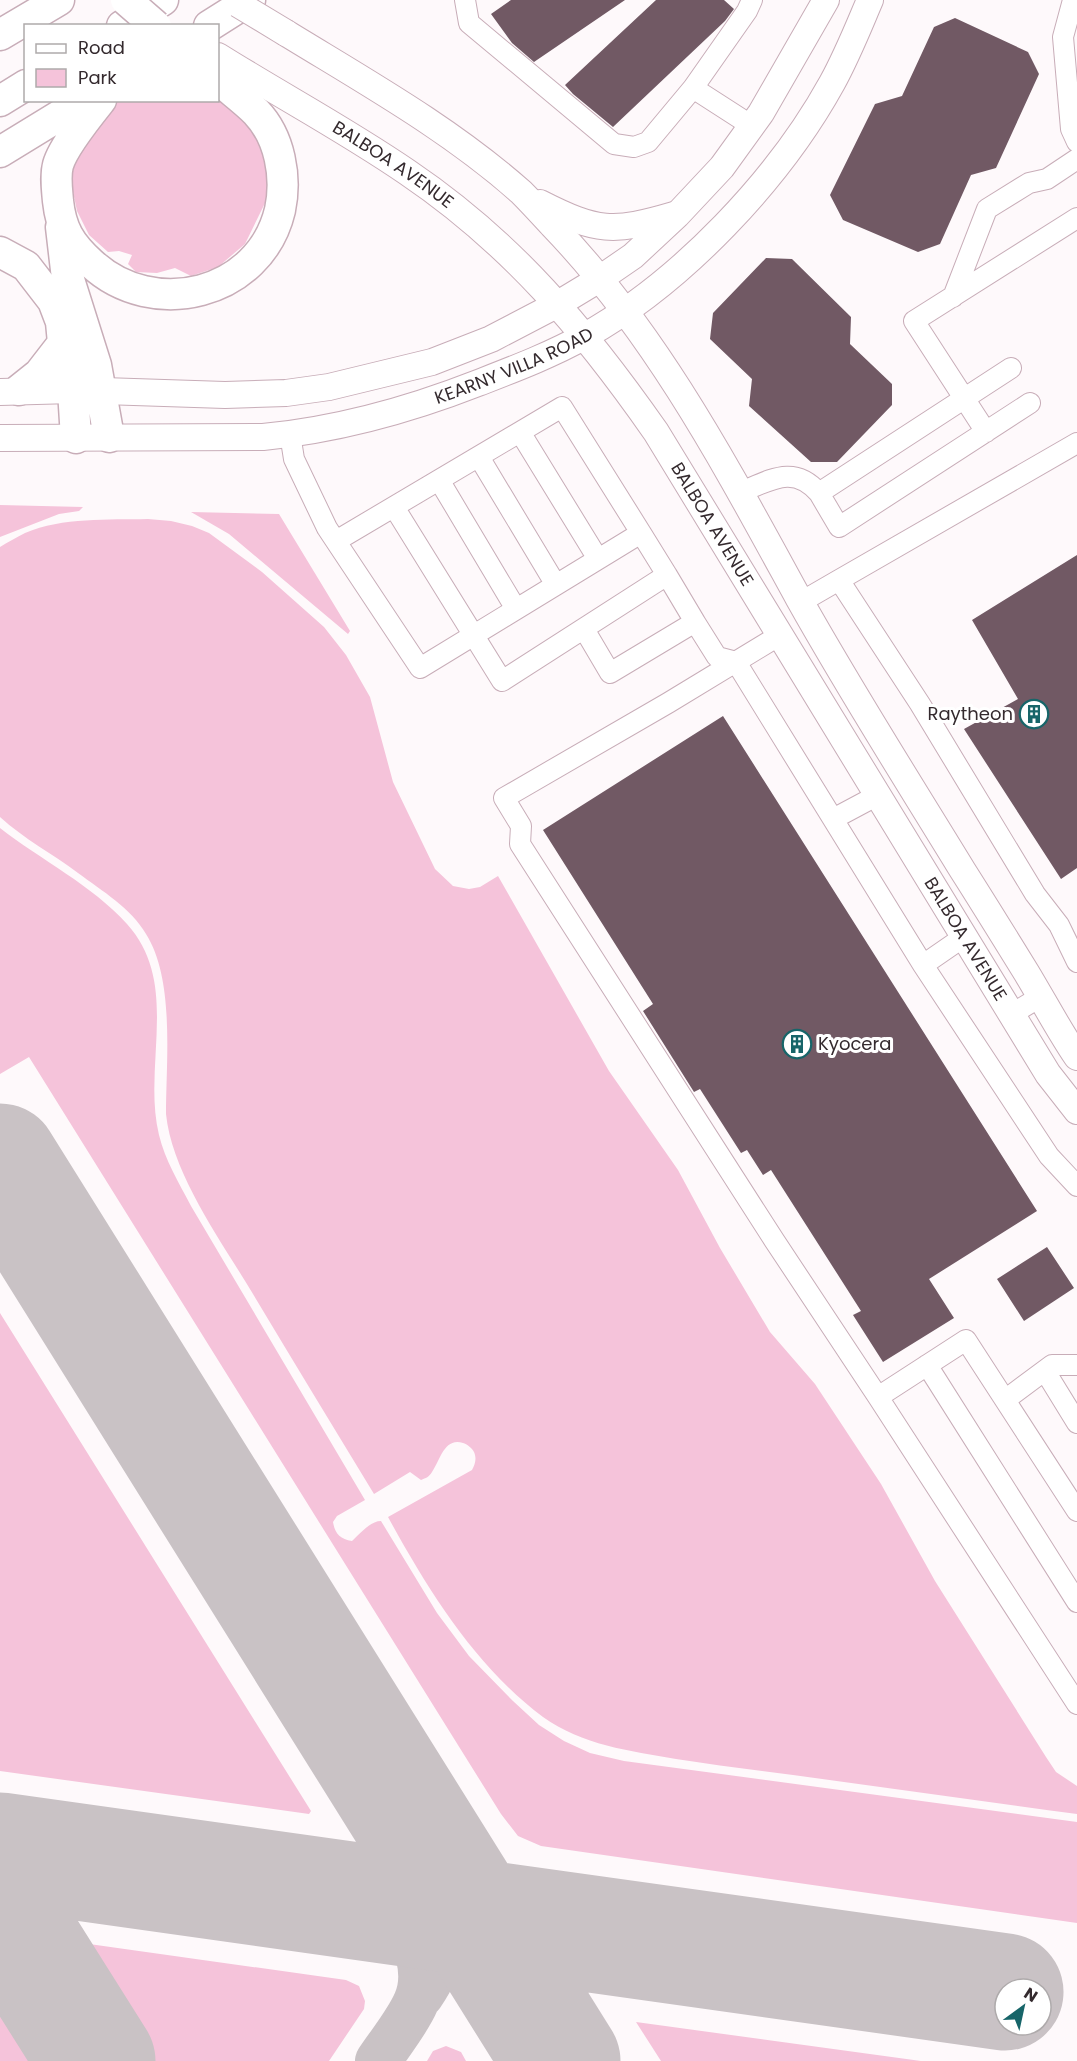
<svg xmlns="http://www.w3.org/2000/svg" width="1077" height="2061" viewBox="0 0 1077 2061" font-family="Poppins,sans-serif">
<rect width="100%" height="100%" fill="#fef9fb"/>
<path fill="#f5c3da" d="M218,94L256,132L270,164L266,201L245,244L218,267L191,276L175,268L157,273L136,272L128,264L132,255L119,251L108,252L89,235L77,211L71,182L76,155L115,101L218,100Z
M0,505L83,507L79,511L59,514L0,537Z
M191,512L279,514L350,631L348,634L229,534Z
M148,519L171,521L192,526L209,533L262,572L324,627L346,655L370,697L393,782L435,869L453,886L469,889L480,887L498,876L609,1071L678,1170L720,1248L770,1332L815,1384L881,1484L935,1581L1046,1757L1056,1772L1077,1786V1814C982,1801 888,1788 793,1775C754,1770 715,1765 676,1759C630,1751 582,1745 543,1717C475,1666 428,1590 388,1517L472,1470C475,1464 477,1459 474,1452C472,1448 467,1444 463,1443C444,1437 440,1461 432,1472C429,1477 426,1478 421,1480L410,1472L374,1494C334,1428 293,1361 253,1294C222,1242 172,1174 166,1114C166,1061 175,980 146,934C131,908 102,891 78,873C53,854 24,839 0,817V547C8,542 17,537 25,533C63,517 108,520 148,519Z
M0,828C41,860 92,885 127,924C181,984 142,1065 159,1135C165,1160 179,1183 191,1206L365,1500L337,1516L333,1522C335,1534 340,1539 352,1541C360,1534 370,1521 381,1521L437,1613L469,1656L513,1701L539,1725L564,1741L590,1753L624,1761L1077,1822V1923L541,1846L518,1836L501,1814L29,1057L0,1074Z
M0,1313L311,1811L309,1814L0,1771Z
M75,1942L346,1980L359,1986L365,2001L364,2009L329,2061H149Z
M0,1990L45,2061H0Z
M636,2022L921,2061H661Z
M446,2046L461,2052L466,2061H427L433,2051Z"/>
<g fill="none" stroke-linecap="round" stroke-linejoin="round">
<path stroke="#c9c2c5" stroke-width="46" d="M366,1902C375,1907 386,1912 395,1918C418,1935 428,1975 416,2002C408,2021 390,2043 378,2061
M421,1995C445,1960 456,1918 442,1877C437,1864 430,1852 424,1839"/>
<path stroke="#c9c2c5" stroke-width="117" d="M0,1162L562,2061
M0,1851L1005,1992
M0,1907L97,2061"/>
</g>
<path fill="#715964" d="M511,0H625L534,62L512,43L491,14Z
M656,0H724L734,9L725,21L613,127L573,94L565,85Z
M955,18L1028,52L1039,74L996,168L971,175L940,244L918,252L843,220L830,195L875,104L902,96L934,27Z
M766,258L792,259L851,317L850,344L892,384V405L837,462H811L749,406L752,379L710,339L713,313Z
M1077,555V868L1061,879L964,729L1018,699L972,620Z
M723,716L1037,1211L929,1279L954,1318L883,1362L853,1315L861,1311L771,1170L763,1175L747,1150L741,1153L700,1089L694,1092L643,1011L653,1004L543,830Z
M1047,1247L1074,1288L1024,1321L997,1279Z"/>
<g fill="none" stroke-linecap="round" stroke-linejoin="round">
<g stroke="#c8adb8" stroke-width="22">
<path id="minor" d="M465,0L469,23L614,144L634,147L648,142L693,88L747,11L752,0
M1073,0L1063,37L1071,129L1077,142
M693,88L752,126
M953,297L987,209L1029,183L1047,179L1077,159
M520,432L598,559
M986,432L914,321L1077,218
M290,434L294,459L327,528L420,668L641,533L562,407L336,541
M479,457L556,585
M439,480L516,609
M741,492C771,480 794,464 819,493L1011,368
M819,493L839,527L1030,403
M394,507L502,681L667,575L641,533
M839,580L1077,443
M801,602L839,580L920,704L1035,894L1059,925L1077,962
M695,622L717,657L736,662L923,965L1049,1156L1077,1186
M584,629L610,673L695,622L667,575
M780,635L668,703L504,798L521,826L520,844L774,1240L878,1397L1077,1704
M833,819L878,795
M923,965L965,936
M1012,1014L1040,997
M927,1365L1077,1602
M1045,1371L1077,1423
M878,1397L966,1340L1077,1511
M1005,1400L1052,1365H1077"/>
</g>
<g stroke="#c8adb8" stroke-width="28">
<g id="major">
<path d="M286,33C366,82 450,129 521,192C532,203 542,214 553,226C657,334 727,468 799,599C851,692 908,781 963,871C984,904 1005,938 1026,972C1043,1000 1058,1029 1077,1057"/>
<path id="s1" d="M218,56C280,95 346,130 407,172C512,243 584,329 656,432L1048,1074L1077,1111"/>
<path d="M540,203C597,232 613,233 674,215"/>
<path d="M0,392L73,390L225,395L286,393L329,387L432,362L491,339L558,304L601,278L633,256L677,215L722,167L761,113L826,0"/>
<path id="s2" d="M0,438L263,437C336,430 409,410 478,383C514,369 551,355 585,336C682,282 779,179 832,83C847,56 858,28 870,0"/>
</g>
</g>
<g stroke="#c8adb8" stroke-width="33">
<path id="highway" d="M122,26L163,0
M209,26L250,0
M0,35L59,0
M101,100C89,115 63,147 58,165C55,176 57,189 58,201C61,229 70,244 91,263C153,321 260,295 280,210C287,177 280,137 256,112C244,100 230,90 218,79
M0,101L26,85
M0,152L85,100
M61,227L66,270L96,365L109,437
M0,252L26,266L53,301L61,322L63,343L73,390L76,438
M19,390L39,374L63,343"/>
</g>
<use href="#minor" stroke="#fff" stroke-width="20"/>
<use href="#major" stroke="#fff" stroke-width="26"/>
<use href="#highway" stroke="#fff" stroke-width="30"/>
<g stroke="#c8adb8" stroke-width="28" stroke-linecap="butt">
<path id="major-bridge" d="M238,4L286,33"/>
</g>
<g stroke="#c8adb8" stroke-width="33" stroke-linecap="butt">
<path id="highway-bridge" d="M126,0L156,26"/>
</g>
<use href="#major-bridge" stroke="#fff" stroke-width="26"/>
<use href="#highway-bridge" stroke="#fff" stroke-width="30"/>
</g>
<defs>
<g id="building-ring" transform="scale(1.5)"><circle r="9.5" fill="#fff" stroke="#176569" stroke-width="1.5"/><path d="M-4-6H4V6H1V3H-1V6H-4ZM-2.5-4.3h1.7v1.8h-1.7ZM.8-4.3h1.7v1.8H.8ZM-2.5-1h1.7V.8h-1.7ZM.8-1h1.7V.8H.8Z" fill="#176569"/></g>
</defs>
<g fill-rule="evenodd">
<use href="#building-ring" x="1034" y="714"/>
<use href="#building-ring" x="797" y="1044"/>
</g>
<g text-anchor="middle" stroke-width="6" stroke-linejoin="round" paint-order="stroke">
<g font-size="18" fill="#342a2e" stroke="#fff">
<text dy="6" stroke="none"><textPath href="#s1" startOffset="206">BALBOA AVENUE</textPath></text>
<text dy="6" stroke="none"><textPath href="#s2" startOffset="525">KEARNY VILLA ROAD</textPath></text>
<text dy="6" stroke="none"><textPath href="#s1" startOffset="692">BALBOA AVENUE</textPath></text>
<text dy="6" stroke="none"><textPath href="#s1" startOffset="1178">BALBOA AVENUE</textPath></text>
</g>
<g font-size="18" fill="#342a2e" stroke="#fff" text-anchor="end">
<text x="1013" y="720">Raytheon</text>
<text x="818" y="1050" text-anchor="start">Kyocera</text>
</g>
</g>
<rect x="24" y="24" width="195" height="78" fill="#ffffff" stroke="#aeaaab" stroke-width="1.5"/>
<rect x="36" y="44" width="30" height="9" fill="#ffffff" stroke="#aeaaab" stroke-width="1.5"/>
<text x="78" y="54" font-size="18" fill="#342a2e">Road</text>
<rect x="36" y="69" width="30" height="18" fill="#f5c3da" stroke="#aeaaab" stroke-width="1.5"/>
<text x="78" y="84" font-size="18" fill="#342a2e">Park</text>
<g transform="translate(1023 2007) rotate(33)"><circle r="28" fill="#ffffff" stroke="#aeaaab" stroke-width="1.5"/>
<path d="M0-4.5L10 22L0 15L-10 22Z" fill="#176569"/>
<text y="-9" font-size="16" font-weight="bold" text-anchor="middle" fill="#342a2e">N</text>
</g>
</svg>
